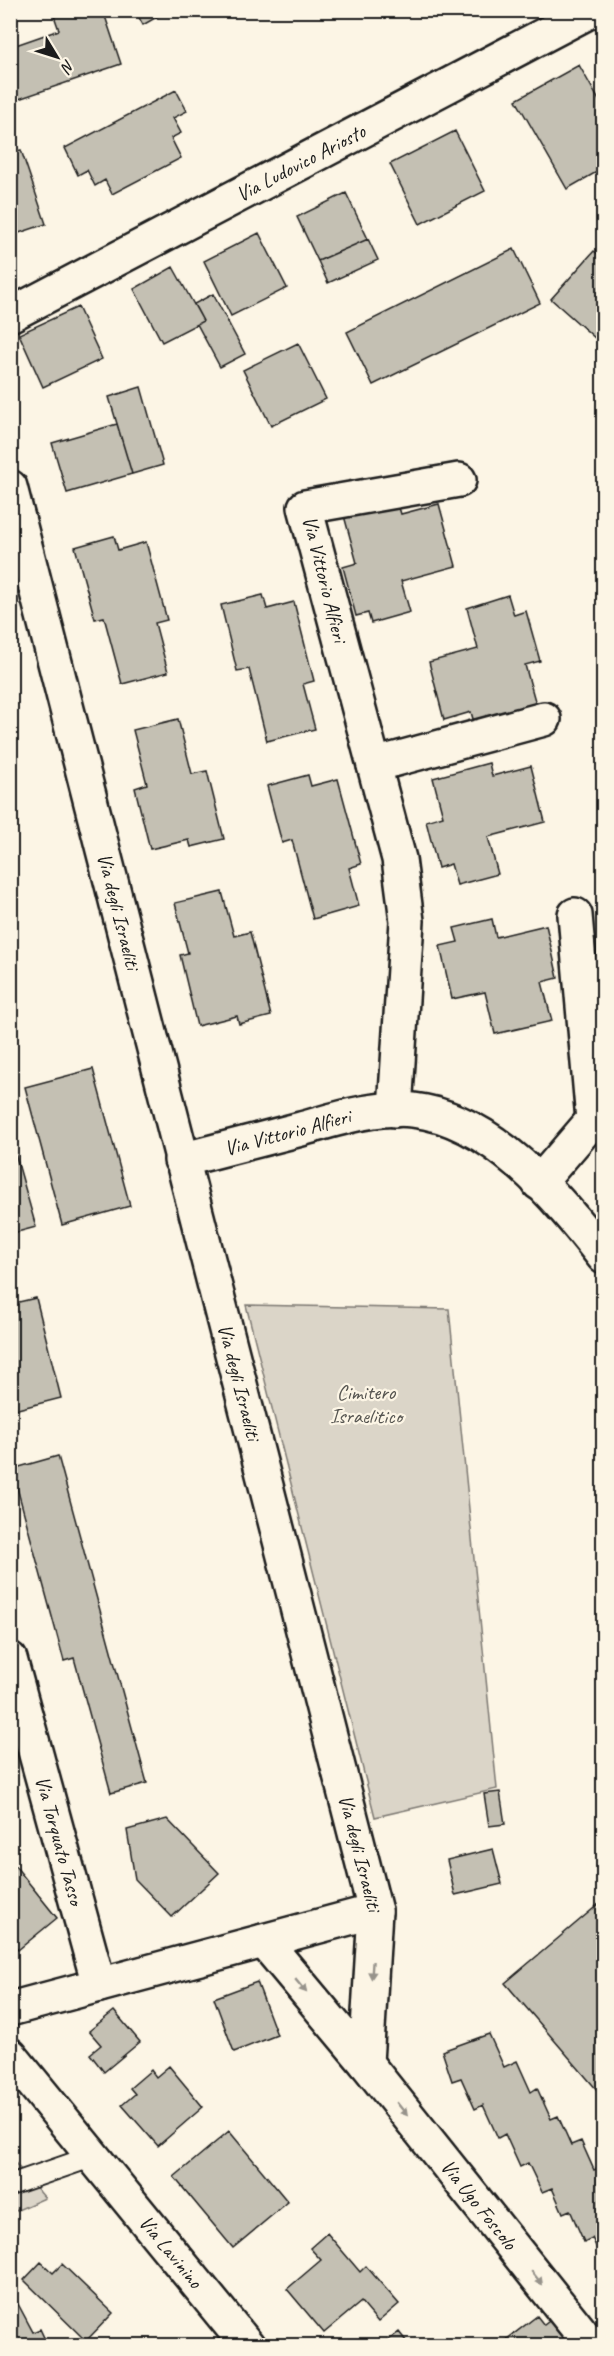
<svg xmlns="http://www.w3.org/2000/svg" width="614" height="2356" viewBox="0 0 614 2356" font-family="Caveat,sans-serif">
<rect width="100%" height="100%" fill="#fcf5e5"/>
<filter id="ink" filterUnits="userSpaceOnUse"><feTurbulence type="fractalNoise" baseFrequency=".0167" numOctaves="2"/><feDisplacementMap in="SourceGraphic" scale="12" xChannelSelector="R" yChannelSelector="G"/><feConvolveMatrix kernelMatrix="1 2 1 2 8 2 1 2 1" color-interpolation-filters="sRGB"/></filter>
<g filter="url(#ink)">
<path fill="#dbd5c8" stroke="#7c7872" stroke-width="1.5" d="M246,1305L449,1309L497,1789L375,1817Z
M10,2157L45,2198L11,2213H10Z"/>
<path fill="#c4c0b3" stroke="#1c1c1c" stroke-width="1.5" d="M52,10H103L121,64L10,102V47L59,30Z
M135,10H169L143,25Z
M579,65L600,102L604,100V176L600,170L567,189L516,100Z
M176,90L187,111L173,118L181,133L171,138L181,158L112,194L105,180L95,186L87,170L78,175L65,148Z
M455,131L485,191L420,224L390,164Z
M21,150L46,224L10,236V153Z
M346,193L368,239L318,261L297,217Z
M259,233L287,288L231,316L204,261Z
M368,239L378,260L328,283L318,261Z
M514,249L540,303L373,385L347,332Z
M594,251L604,259V346L551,299Z
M173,267L203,321L162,342L134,289Z
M213,294L245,354L220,367L197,324L203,321L194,304Z
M78,307L102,359L43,387L19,334Z
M298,343L326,399L271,426L243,370Z
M141,387L163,465L132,474L109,397Z
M117,424L132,474L67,493L52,443Z
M396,498L401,514L439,504L456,566L401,581L410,612L371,623L368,613L356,616L343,567L357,563L343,512Z
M114,536L118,550L146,542L167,620L155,623L168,672L122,684L104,617L95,619L75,547Z
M263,595L267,609L294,602L314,681L303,684L315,729L267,741L249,669L237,671L221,605Z
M508,595L514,615L526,611L540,661L525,665L537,708L475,726L471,712L444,720L429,662L478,649L467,608Z
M178,719L192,774L207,771L224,839L191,847L189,840L150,849L135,788L147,784L133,730Z
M489,763L492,776L531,766L545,822L488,837L498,874L457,885L451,864L438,868L426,821L443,816L433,778Z
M308,775L311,786L338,779L361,864L349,868L359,906L313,919L292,840L282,843L267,786Z
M222,892L234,936L250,932L271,1016L239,1024L237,1016L197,1026L180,955L188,953L175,903Z
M492,919L496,937L546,925L558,978L542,982L552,1021L495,1034L485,992L452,999L440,946L458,942L454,928Z
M93,1069L130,1206L62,1225L25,1087Z
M10,1135L36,1227L10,1234Z
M36,1298L61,1398L10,1411V1304Z
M58,1456L147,1783L111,1793L74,1658L64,1661L12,1469Z
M500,1792L505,1824L489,1826L484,1794Z
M167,1819L219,1873L172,1917L135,1879L127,1830Z
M493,1849L502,1884L455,1895L447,1860Z
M12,1862L57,1918L18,1950L10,1940Z
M600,1903L604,1908V2098L505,1983Z
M257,1982L277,2035L234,2052L214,1998Z
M114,2011L140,2042L104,2072L90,2054L101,2045L89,2031Z
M489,2034L504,2067L517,2061L531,2092L537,2088L551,2119L558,2116L571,2145L581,2141L594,2170L601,2167L604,2172V2263L592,2238L584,2242L570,2210L563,2213L552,2188L542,2192L528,2163L520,2167L505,2134L498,2138L483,2105L475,2109L461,2078L452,2081L442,2051Z
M169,2066L203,2107L158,2146L122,2105L135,2094L130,2088L151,2070L156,2077Z
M229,2131L288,2202L233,2248L174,2177Z
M327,2233L360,2272L366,2266L399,2304L378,2322L361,2302L324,2333L287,2289L321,2260L310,2248Z
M41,2262L53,2273L62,2264L113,2313L86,2341L24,2280Z
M10,2289L33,2332L40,2329L48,2346H10Z
M557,2315L581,2346H498L537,2316L544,2325Z
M399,2332L410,2346H381Z"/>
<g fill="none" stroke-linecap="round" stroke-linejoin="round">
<g stroke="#1c1c1c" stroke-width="24">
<path id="lane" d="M10,2185L94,2156"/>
</g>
<g stroke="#1c1c1c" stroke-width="38">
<g id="street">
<path id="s1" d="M10,315L592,10"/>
<path id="s2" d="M10,487L375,1911L366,2063"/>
<path d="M374,765L544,719"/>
<path d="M575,915L593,1120"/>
<path d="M395,1110L407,921L399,859L305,507L459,480"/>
<path id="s3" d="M181,1160C221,1150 261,1139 301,1129C337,1119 375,1106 413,1110C493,1119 557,1197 604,1257"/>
<path d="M539,1183L593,1120L604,1119"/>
<path id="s4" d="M10,1659L99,1985"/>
<path id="s5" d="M264,1941L366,2063L592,2346"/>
<path d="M10,2009L375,1911"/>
<path id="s6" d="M10,2055L248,2346"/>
</g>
</g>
<use href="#lane" stroke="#fcf5e5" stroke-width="20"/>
<use href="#street" stroke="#fcf5e5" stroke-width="33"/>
</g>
<defs><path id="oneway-solid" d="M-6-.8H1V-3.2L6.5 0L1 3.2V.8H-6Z" transform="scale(1.5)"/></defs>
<g fill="#97938b">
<use href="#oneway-solid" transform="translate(372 1970) rotate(94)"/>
<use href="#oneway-solid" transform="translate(301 1986) rotate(50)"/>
<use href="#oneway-solid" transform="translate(402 2109) rotate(51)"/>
<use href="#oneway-solid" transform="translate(537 2278) rotate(51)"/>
</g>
</g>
<g text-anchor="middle" stroke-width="4.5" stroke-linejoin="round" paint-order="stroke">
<g font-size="21" fill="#1c1c1c" stroke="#fcf5e5">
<text dy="7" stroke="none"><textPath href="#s1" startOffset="328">Via Ludovico Ariosto</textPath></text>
<text transform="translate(325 579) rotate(76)" y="7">Via Vittorio Alfieri</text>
<text dy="7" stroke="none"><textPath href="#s2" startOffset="438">Via degli Israeliti</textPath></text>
<text dy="7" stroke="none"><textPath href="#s3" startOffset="110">Via Vittorio Alfieri</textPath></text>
<text dy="7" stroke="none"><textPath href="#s2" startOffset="924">Via degli Israeliti</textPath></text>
<text dy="7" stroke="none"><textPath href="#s4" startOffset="188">Via Torquato Tasso</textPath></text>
<text dy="7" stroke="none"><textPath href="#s2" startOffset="1410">Via degli Israeliti</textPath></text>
<text dy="7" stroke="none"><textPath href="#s5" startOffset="340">Via Ugo Foscolo</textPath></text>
<text dy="7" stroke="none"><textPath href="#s6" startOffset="254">Via Lavinino</textPath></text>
</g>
<g font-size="21" fill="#555450" stroke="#fcf5e5">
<text x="366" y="1399">Cimitero<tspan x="366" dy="24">Israelitico</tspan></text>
</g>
</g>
<rect width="614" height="2356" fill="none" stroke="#fcf5e5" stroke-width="36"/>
<rect x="18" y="18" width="578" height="2320" fill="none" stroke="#1c1c1c" stroke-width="2" filter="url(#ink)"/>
<g transform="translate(57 57) rotate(128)" stroke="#fcf5e5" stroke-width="4.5" paint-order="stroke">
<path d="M0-4.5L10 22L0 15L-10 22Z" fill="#1c1c1c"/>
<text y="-9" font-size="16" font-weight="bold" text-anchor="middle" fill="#1c1c1c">N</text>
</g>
</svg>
